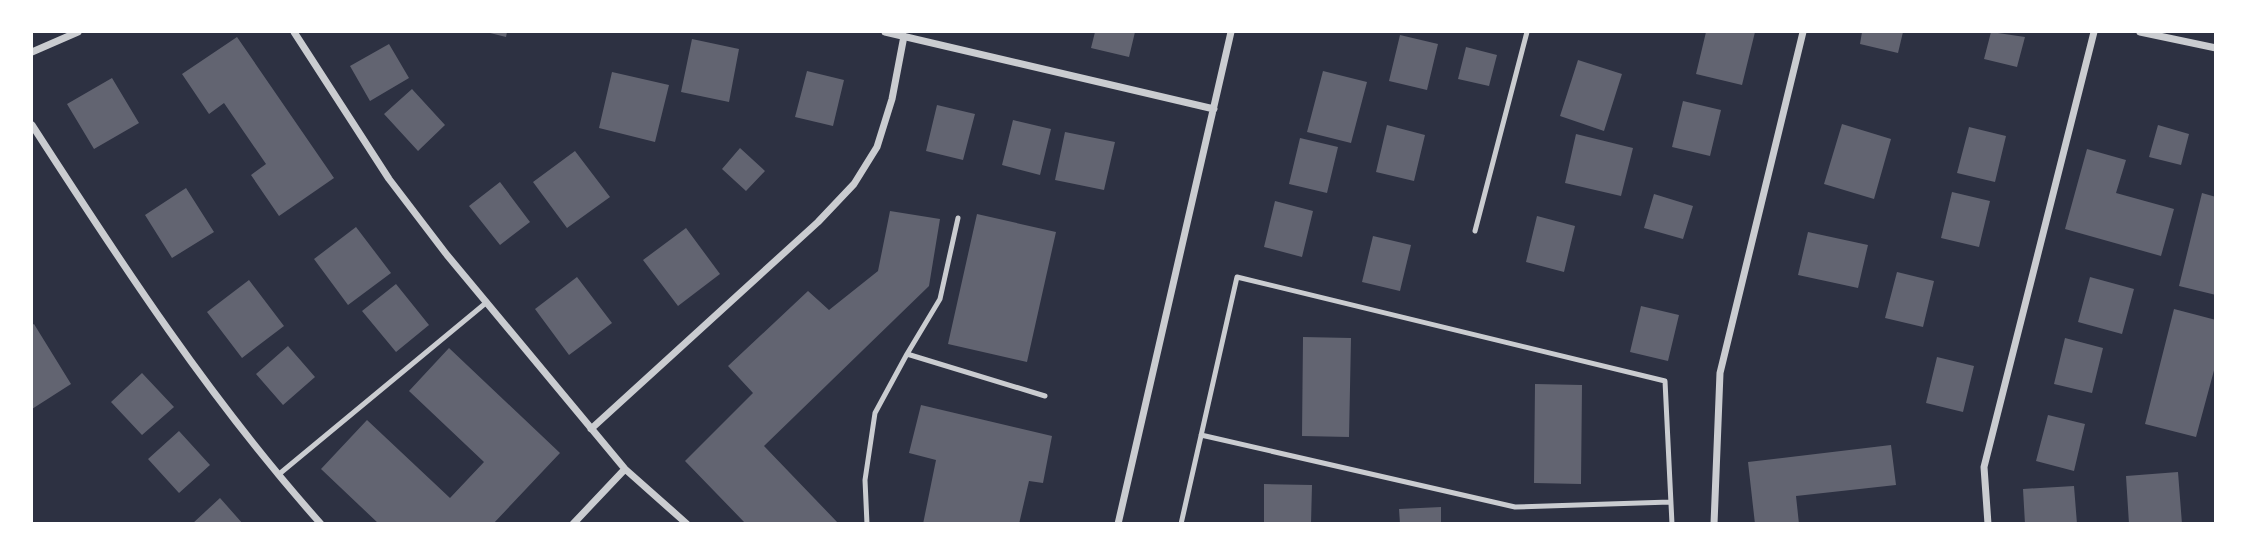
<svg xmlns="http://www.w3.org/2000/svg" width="2247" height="555" viewBox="0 0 2247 555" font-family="'Times New Roman',serif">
<rect width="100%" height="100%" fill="#2d3142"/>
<path fill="#626471" d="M486,32H507L506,37Z
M1095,32H1135L1129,57L1091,48Z
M1706,32H1755L1742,85L1696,74Z
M1862,32H1903L1898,53L1860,44Z
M1991,32L2025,37L2017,67L1984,59Z
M1400,35L1438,44L1427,90L1389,81Z
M237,37L334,178L279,216L251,175L266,164L224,103L209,114L182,74Z
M692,39L739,49L729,102L681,92Z
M389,44L409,78L370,101L350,66Z
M1466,47L1497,55L1489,86L1458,79Z
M1578,60L1622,74L1604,131L1560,116Z
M807,71L844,80L833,126L795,117Z
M1323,71L1367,82L1351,143L1307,132Z
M612,72L669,85L655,142L599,128Z
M112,78L139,123L94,149L67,104Z
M412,89L445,125L418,151L384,114Z
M1683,101L1721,110L1710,156L1672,147Z
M937,105L975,114L963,160L926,151Z
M1013,120L1051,129L1040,175L1002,165Z
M1842,124L1891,139L1874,199L1824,184Z
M1387,125L1425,135L1414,181L1376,172Z
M2158,125L2189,134L2181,165L2149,157Z
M1969,127L2006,136L1995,182L1957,173Z
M1065,132L1115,142L1104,190L1055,180Z
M1576,134L1633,148L1621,196L1565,183Z
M1300,138L1338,147L1327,193L1289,184Z
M740,148L765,171L746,191L722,169Z
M2087,149L2126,160L2116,193L2174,209L2161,256L2065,229Z
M575,151L610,197L567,228L533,182Z
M500,182L530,222L500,245L469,206Z
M186,188L214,232L172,258L145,215Z
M1952,192L1990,201L1979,247L1941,238Z
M2202,193L2216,197V295L2179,286Z
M1654,194L1693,206L1683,239L1644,228Z
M1275,201L1313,211L1302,257L1264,247Z
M890,211L940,219L929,286L764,446L839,524H746L685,461L753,393L728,366L808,291L829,310L878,271Z
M977,214L1056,232L1027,362L948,344Z
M1537,216L1575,226L1564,272L1526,262Z
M356,227L391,273L348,305L314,259Z
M686,228L720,274L678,306L643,260Z
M1808,232L1868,245L1858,288L1798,275Z
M1373,236L1411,245L1400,291L1362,282Z
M1897,272L1934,281L1923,327L1885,318Z
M577,277L612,323L569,355L535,309Z
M2090,277L2134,289L2122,334L2078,322Z
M249,280L284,326L242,358L207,312Z
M396,284L429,325L396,352L362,311Z
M1641,306L1679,315L1668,361L1630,352Z
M2174,309L2216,320V363L2196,437L2145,424Z
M34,324L71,384L32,409V325Z
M1303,337L1351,338L1349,437L1302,436Z
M2065,338L2103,348L2092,393L2054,384Z
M288,346L315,377L283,405L256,374Z
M449,348L560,453L493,524H379L321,469L367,420L450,498L484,462L409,391Z
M1937,357L1974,366L1963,412L1926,403Z
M142,373L174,407L142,435L111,402Z
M1535,384L1582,385L1581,484L1534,483Z
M921,405L1052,436L1043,483L1029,481L1019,524H923L936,460L909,453Z
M2048,415L2085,424L2074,471L2036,461Z
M179,431L210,465L179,493L148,459Z
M1891,445L1896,485L1796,496L1799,524H1755L1748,462Z
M2178,472L2182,524H2129L2126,476Z
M1264,484L1312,485L1311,524H1264Z
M2074,486L2077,524H2025L2023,489Z
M220,498L243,524H192Z
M1441,507V524H1400L1399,509Z"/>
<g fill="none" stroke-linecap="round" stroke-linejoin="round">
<path stroke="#caccd0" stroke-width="5" d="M1475,231L1527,32
M907,354L940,299L958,218
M1201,435L1515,507L1670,502
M278,475L487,302
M867,524L865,480L875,413L907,354L1045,396
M1181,524L1237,277L1665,381L1672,524"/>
<path stroke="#caccd0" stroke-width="7" d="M294,32L389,179L447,255L625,469L687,524
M885,32L1214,109
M2140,32L2216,48
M32,52L78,32
M32,125C121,263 211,401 321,524
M591,429L818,222L854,184L877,147L892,99L904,36
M573,524L625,469
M1118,524L1231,32
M1714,524L1720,373L1803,32
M1988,524L1984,467L2094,32"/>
</g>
<rect width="2247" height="555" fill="none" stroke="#ffffff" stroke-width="66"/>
</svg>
